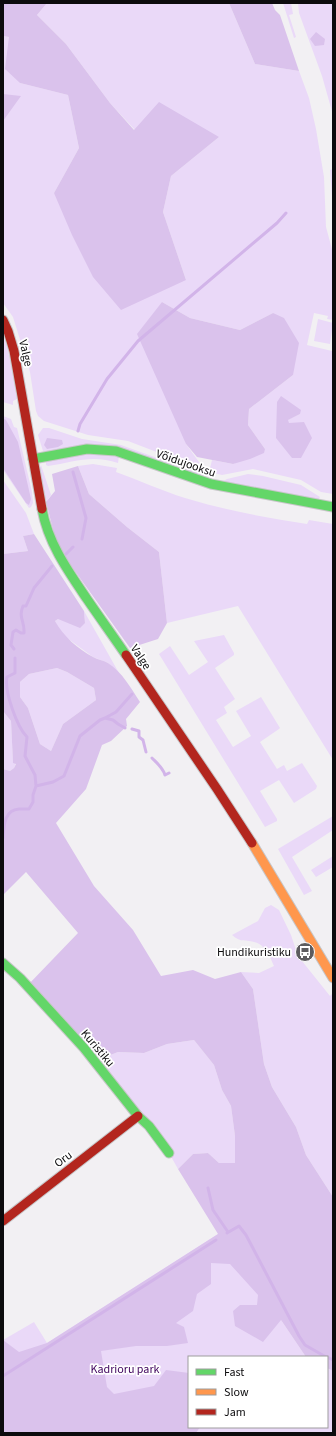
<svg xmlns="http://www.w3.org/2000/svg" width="336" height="1436" viewBox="0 0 336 1436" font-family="'Source Sans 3',sans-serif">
<rect width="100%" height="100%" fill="#f2f0f3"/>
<path fill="#ead9f8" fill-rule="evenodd" d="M47,3H229L255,64L299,71L309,98L316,129L324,177L326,227L333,253V320L327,319L328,316L314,313L307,345L332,351L333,348V494L321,492L301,480L253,469L222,475L209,472L212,460L233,464L265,449L248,425L249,409L293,375L273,313L240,330L190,318L162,302L186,444L204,469H201L128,441L88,435L44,421L38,416L36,411L30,372L13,317L3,303V36L9,37L20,83L68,95L79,148L54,193L186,280L163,212L171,176L219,137L135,130L110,103L66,44L37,15ZM277,402L300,414L287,420L289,423Z
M283,3H291L293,14L289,15L296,37L294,38Z
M298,3H333V115L322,76L299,13Z
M333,169V210L330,170Z
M318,319L333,323L330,344L314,341Z
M3,335L8,350L17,399L13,401V405L3,402Z
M3,416L11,419L14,427L17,428L32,492L33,503L31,507L29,508L3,470Z
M43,428H49L82,439L121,445L202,474L201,476L144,456L43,451L38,435Z
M84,453L119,456L118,463C93,454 73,462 48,466L46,465V461Z
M93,464L117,468L116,472C139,480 162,491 185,498C225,510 266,518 307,524L309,520L333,524V760L238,606L167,623L159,552L127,527L89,494L78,466Z
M41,465L51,495L46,502L39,470Z
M248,474L263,476L301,485L320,497L318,500L221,482L227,479Z
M3,480L26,513L34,534L23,536L28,551L3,554Z
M84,611L119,673L108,663L93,657L67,638L59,630L55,621L58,619L85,623Z
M224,635L234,653V655L215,668L235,699L224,707L227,713L216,720L233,747L251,736L236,711L261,697L280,728L279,729L260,742L277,769L284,765L287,771L302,763L317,786L316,789L294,803L279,780L260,791L277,819V821L265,827L159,654L170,646L189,675L208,662L194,641Z
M57,668L67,672L94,688L96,700L63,724L51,751L40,744L28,708L20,697V682L29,674Z
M3,711L11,721L13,763H16L14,768L10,771L3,769Z
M333,816V830L292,857L312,891L304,895L278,849Z
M333,856V867L316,877L311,870Z
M271,905L279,910L291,935L298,956L330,996L332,994L333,995V1197L306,1155L296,1127L272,1087L264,1064L253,989L241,972L259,973L274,966C270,957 265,944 254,942C244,939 241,943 232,935L258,921L265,908Z
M194,1040L214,1065L222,1090L231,1106L235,1136V1163H219L208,1153L193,1154L178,1169L169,1153L95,1061L118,1052L144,1053L167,1044Z
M218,1234L281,1320L306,1357H189V1427H327V1368L333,1371V1433H3V1340L34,1322L47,1343Z"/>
<path fill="#dac2ec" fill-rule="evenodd" d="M3,3H47L37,15L66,44L110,103L134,130L159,102L219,137L171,176L163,212L186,280L121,310L93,277L72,235L54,193L79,148L68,95L20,83L5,69L9,37L3,36Z
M229,3H272L275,10L280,15L299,71L255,64Z
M316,32L325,39L324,45L315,46L310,39Z
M3,94L21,96L3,121Z
M162,302L190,318L240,330L273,313L284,318L299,343L293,375L249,409L248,425L265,449L264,453L250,459L233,464L197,457L186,444L137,334Z
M281,396L301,410L300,414L288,420L289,423L304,422L312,438L301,458H292L276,438L277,402Z
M3,418L6,420L18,442L31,499L29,505L26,503L3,468Z
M47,438L62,440L63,444L58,447L47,449L44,445Z
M78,466L89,494L127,527L159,552L167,623L158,639L130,648L67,560L55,537L46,502L55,491L52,474Z
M34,534L84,611L85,623L80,628L58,619L55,621C63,636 78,649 93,657C98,660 103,660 108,663C122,672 131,688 140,702L126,719L127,726L111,741L102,745L86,789L56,823L94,886L133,930L161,976L193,970L215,979L241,972L253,989L264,1064L272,1087L296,1127L306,1155L333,1197V1371L327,1368V1357H306L281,1320L263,1342L235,1326L233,1311L240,1305H257L258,1295L230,1264L211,1263V1284L197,1294L193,1311L176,1323L184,1327L188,1343L167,1346H136L101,1351L107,1387L114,1394L154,1386L166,1370L189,1373V1427H200L196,1433H3V1340L19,1352L47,1343L218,1234L178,1169L193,1154L208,1153L219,1163H235V1136L231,1106L222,1090L214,1065L194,1040L167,1044L144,1053L118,1052L95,1061L27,986L78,933L26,872L3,895V769L10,771L14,768L16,764L13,763L11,721L3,711V554L28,551L23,536ZM57,668L67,672L94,688L96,700L63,724L51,751L40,744L28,708L20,697V682L29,674Z"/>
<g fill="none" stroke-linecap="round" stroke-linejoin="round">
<path stroke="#d2b4e9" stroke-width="3" d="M78,431L80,424L107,379L138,341L277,223L286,213
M73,472L86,518L82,539
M66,554L73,547
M14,649L11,645L13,632L16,630L21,633H24C25,621 18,618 23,606H26L34,588L52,566
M105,718L116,712L132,694
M132,729L139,731V737L143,740L146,752
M152,758C157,763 163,768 165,775L169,773
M36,786L53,782L64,776L80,736L100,720L105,718L113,720L118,724L125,728
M3,838C4,826 4,810 19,809C22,809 26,809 29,809L33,802V795L36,786L35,775L25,756L27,737C17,727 4,691 7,677L15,673V658
M208,1188L213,1210L228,1232
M227,1233L239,1226L246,1235L299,1336L305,1345L326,1357
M327,1357L333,1360
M3,1376L216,1240"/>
<g stroke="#c7c6c8" stroke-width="11">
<path id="fast" d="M33,459L87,449L116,451L211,484L333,507
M42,509C48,543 68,571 87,599C100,618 113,636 126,655
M3,963L20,978L84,1048L138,1116L149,1126L169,1153"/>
</g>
<g stroke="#c7c6c8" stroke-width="11">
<path id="slow" d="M252,843L333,978"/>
</g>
<g stroke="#c7c6c8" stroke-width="11">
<path id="jam" d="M3,320L8,331L14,351L42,509
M126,655L217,789L252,843
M3,1221L138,1116"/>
</g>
<use href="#fast" stroke="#63d668" stroke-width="9"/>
<use href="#slow" stroke="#ff974d" stroke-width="9"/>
<use href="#jam" stroke="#b3261e" stroke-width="9"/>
</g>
<defs>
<g id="bus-disc" transform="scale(1)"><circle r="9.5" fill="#5c5b5e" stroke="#fff"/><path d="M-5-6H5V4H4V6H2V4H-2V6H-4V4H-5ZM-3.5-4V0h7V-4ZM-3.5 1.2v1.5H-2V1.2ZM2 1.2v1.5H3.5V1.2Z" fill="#fff"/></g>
</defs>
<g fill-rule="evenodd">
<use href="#bus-disc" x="305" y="952"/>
</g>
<g text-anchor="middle" stroke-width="3.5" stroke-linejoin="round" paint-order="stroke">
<g font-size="12" fill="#0c0b0d" stroke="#fff">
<text transform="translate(26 353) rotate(77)" y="4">Valge</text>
<text transform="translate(186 463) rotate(19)" y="4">Võidujooksu</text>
<text transform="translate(141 657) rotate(56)" y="4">Valge</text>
<text transform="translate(98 1048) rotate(50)" y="4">Kuristiku</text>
<text transform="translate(63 1159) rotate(-37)" y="4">Oru</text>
</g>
<g font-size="12" fill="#0c0b0d" stroke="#fff" text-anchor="end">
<text x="291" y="956">Hundikuristiku</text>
</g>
<g font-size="12" fill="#3e025c" stroke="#fff">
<text x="125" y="1373">Kadrioru park</text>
</g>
</g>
<rect width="336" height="1436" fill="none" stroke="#0c0b0d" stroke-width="8"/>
<rect x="188" y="1356" width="140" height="72" fill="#ffffff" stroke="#9e9d9e"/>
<rect x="196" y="1369" width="20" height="6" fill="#63d668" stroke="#9e9d9e"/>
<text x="224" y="1376" font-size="12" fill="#0c0b0d">Fast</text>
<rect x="196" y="1389" width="20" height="6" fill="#ff974d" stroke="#9e9d9e"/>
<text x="224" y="1396" font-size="12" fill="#0c0b0d">Slow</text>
<rect x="196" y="1409" width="20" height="6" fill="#b3261e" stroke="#9e9d9e"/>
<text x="224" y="1416" font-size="12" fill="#0c0b0d">Jam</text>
</svg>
